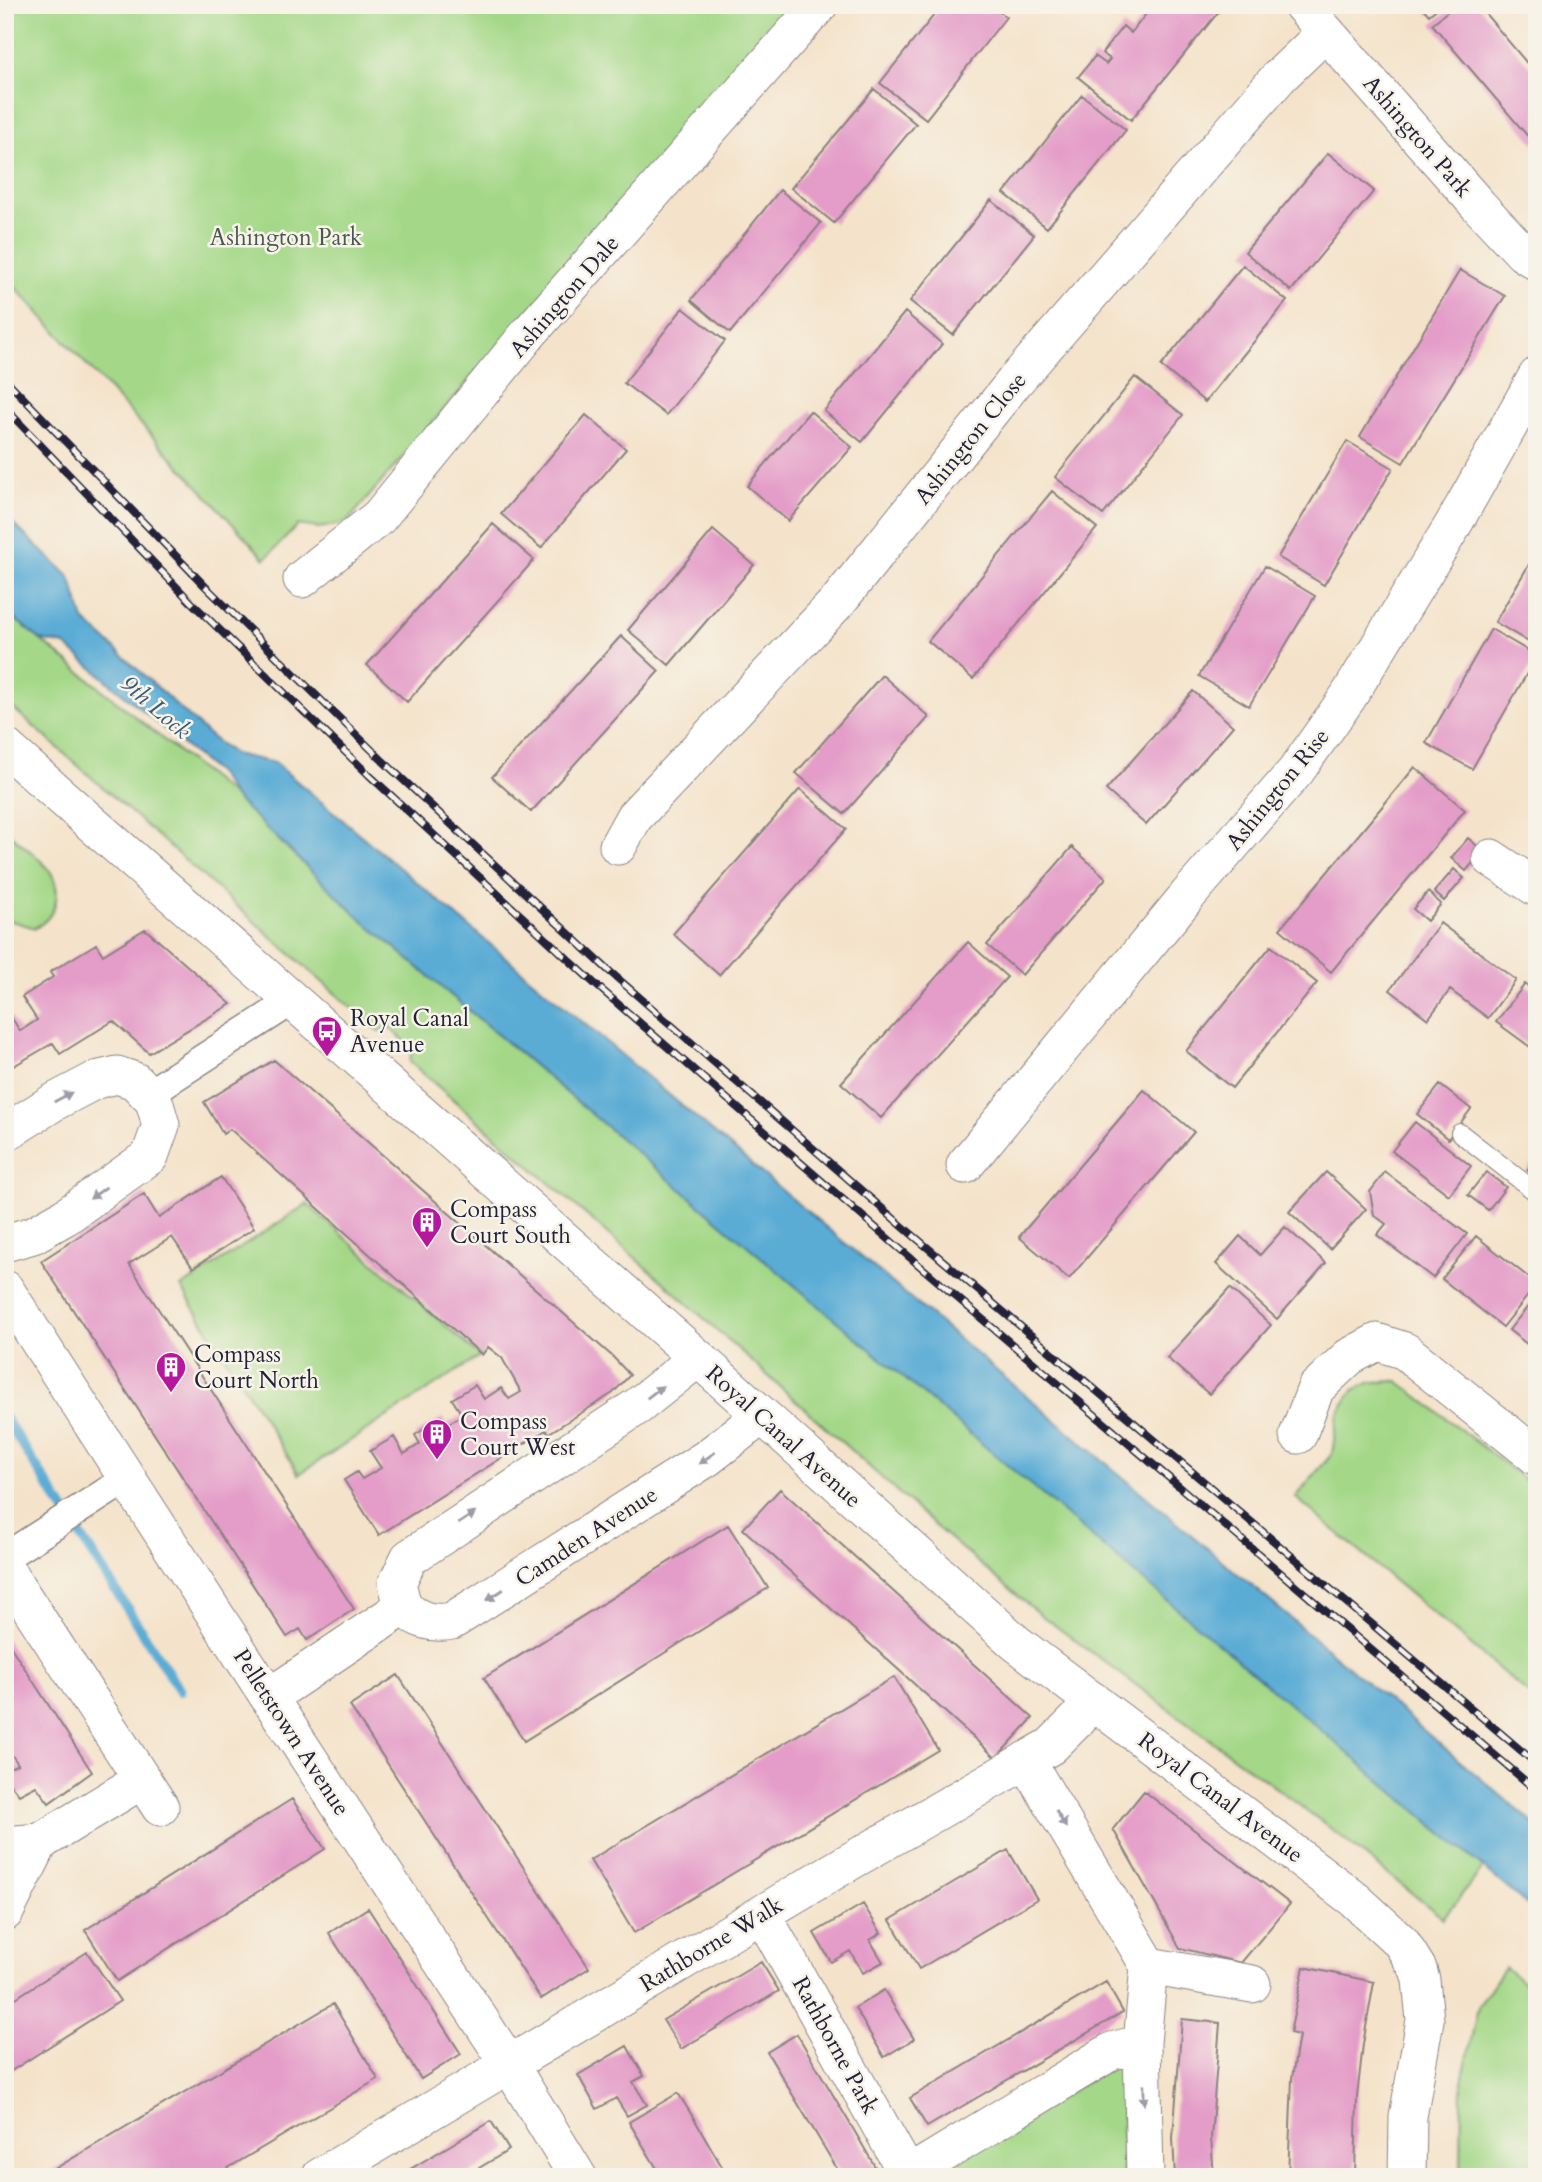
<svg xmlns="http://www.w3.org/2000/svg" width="1542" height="2182" viewBox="0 0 1542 2182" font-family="Cardo,serif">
<rect width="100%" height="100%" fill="#f7f3e8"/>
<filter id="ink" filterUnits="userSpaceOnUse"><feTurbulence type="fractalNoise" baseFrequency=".0143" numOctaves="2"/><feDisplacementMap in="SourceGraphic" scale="14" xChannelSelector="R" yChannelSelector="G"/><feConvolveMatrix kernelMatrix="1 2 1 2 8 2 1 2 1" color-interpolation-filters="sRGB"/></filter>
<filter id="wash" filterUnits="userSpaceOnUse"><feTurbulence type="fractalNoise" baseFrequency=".00686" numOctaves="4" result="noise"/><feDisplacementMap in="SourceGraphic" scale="28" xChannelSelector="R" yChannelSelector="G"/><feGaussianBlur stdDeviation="1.57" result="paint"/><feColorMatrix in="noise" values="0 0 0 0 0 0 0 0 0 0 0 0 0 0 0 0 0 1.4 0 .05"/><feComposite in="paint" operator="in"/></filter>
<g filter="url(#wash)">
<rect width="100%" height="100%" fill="#f4e3ca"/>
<path fill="#a4d888" stroke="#637d62" stroke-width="2" d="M5,5H792L346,523L319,528L298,525L265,559L5,276Z
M5,611L233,796L362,920L1484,1867L1443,1918L1325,1824L1038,1613L942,1532L669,1287L410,1062L412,1048L389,1027L379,1032L5,701Z
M5,830C16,840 43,860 50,871C63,892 56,917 35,928L5,919Z
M307,1204L480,1356L299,1474L181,1287Z
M1398,1381L1537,1489V1701L1295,1497L1332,1454L1338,1414L1353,1390L1372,1382Z
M1505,1967L1537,1994V2177H1461L1462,2082L1478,2007Z
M1122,2061L1123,2177H945L940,2167Z"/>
<path fill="#5aacd5" stroke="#3e6788" stroke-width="2" d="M5,516L70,577L84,620L211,737L234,754L275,763L1537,1826V1913L362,920L233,796L219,775L65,645L41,640L5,611Z"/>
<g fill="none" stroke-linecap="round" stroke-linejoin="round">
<path stroke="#5aacd5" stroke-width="10" d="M5,1418L180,1691"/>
</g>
<g id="blocks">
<path fill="#e49cc8" d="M942,5H991L1006,17L926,119L880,83Z
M1153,5H1224L1131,120L1078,77L1095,56L1106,64L1110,59L1102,53L1123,26L1131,33Z
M1420,5H1441L1429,15Z
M1455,5H1478L1537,75V147L1432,24Z
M874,89L916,124L834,223L791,188Z
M1082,95L1126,130L1047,228L1004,193Z
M1328,153L1374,191L1291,291L1245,252Z
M780,190L821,223L730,333L691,300Z
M991,200L1034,235L953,335L910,301Z
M1243,265L1287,301L1205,402L1161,366Z
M1460,270L1505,296L1403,463L1360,437Z
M683,308L725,341L666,415L624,383Z
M905,312L942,344L862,442L824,411Z
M1135,377L1183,415L1103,515L1055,477Z
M810,411L852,447L788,521L747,486Z
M586,415L626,449L541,548L501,514Z
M1347,441L1393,468L1324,585L1278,557Z
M1052,491L1097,528L973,679L928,641Z
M493,524L534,560L407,702L367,665Z
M713,530L754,565L669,665L628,630Z
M1537,551V647L1495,622Z
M1265,566L1315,596L1249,706L1199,676Z
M1491,629L1537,656L1472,769L1426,743Z
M621,636L659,671L531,812L492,777Z
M882,675L929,717L844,814L796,773Z
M1193,691L1233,726L1146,825L1106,790Z
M1415,767L1465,810L1331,972L1280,929Z
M800,789L846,829L719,975L673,934Z
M1468,838L1483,851L1466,871L1451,858Z
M1072,847L1106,878L1022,975L987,945Z
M1454,869L1464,878L1444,901L1434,892Z
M1428,892L1441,904L1427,921L1413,909Z
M1440,923L1516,980L1488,1018L1450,990L1428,1019L1390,990Z
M145,929L231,1004L149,1053L113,1021L60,1054L53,1043L5,1071V1018L10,1015L20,1031L37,1020L22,997L53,977L50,972L96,944L103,955Z
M968,942L1007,977L881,1118L841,1083Z
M1271,946L1317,983L1232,1088L1186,1051Z
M1525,984L1537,993V1052L1496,1022Z
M274,1060L612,1356L630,1375L613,1393L549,1433L546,1430L379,1535L344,1480L357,1472L362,1479L381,1468L370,1451L394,1437L404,1454L420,1444L415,1435L442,1418L446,1425L462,1415L452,1399L475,1385L484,1399L501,1388L509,1399L521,1392L502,1358L488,1347L482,1355L230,1129L223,1134L204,1102Z
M1440,1085L1471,1109L1448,1139L1417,1114Z
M1144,1090L1194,1132L1069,1279L1019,1237Z
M1415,1122L1471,1166L1449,1195L1392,1151Z
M1537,1158V1177L1527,1170Z
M1326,1172L1366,1209L1330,1249L1289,1212Z
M1385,1172L1467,1234L1433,1278L1377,1235L1386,1224L1374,1215L1370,1192Z
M1486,1172L1506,1187L1488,1210L1468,1195Z
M221,1177L254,1228L193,1268L172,1237L129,1264L354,1609L307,1640L300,1629L287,1637L41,1261L144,1194L159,1218Z
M1285,1227L1326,1263L1277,1319L1216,1264L1240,1236L1260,1255Z
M1476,1236L1537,1284L1503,1327L1442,1279Z
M1230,1288L1271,1325L1209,1394L1167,1358Z
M1537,1295V1352L1509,1330Z
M780,1489L1033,1718L996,1758L743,1529Z
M728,1525L768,1588L524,1741L484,1678Z
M5,1638L92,1772L49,1803L36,1786L19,1795L5,1777V1770L18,1764L5,1745Z
M398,1675L589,1968L541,1999L350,1706Z
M894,1677L938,1750L634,1933L590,1860Z
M1144,1791L1290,1904L1241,1963L1180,1948L1113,1829Z
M292,1799L325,1849L117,1981L85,1930Z
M1008,1850L1037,1899L919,1969L890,1920Z
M863,1904L881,1933L870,1940L883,1962L863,1973L850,1951L831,1962L814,1933Z
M368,1908L461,2054L421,2079L329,1933Z
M87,1952L120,2001L5,2075V2005Z
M761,1962L779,1991L681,2049L663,2020Z
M1304,1967L1374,1982L1363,2044L1357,2097L1355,2177H1288L1292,2078L1299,2035L1290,2033Z
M1106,1982L1123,2012L927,2127L910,2098Z
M884,1990L914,2039L884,2057L855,2008Z
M333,2004L378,2079L213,2177H41Z
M1182,2019L1220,2023L1211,2138L1214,2177H1175L1173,2138Z
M797,2034L855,2132L881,2177H842L767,2052Z
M627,2046L644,2076L633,2082L647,2105L627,2116L616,2098L597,2109L578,2075Z
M678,2093L696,2122L728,2177H662L629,2122Z
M491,2121L509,2150L464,2177H397Z"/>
</g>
</g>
<g filter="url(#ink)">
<use href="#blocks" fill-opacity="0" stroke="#8b8282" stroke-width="2"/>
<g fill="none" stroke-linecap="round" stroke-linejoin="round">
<g stroke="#8b8282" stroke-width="20">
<path id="service" d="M1460,1133L1537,1193"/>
</g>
<g stroke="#8b8282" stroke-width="31">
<path id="pedestrian" d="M148,1094L292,1001
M5,1557L128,1478"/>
</g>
<g stroke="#8b8282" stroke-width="39">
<path id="minor" d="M1302,5L1479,206L1523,253L1537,262
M302,579L379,517L529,333L819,5
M5,747L698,1358L1016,1643L1354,1899L1401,1942L1418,1969L1421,1980L1425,2020L1408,2117L1407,2177
M618,846L634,817L839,600L1015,381L1279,77L1326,32
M1491,858L1537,888
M5,1133L54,1102L96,1080L117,1075L135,1081L154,1101L161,1125L150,1156L65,1217L33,1235L5,1243
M965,1165L1188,895L1296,771L1348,697L1453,525L1537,376
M5,1289L243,1658L509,2064L578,2177
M698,1358L638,1406L409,1558L397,1583L403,1607C418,1620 432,1625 452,1621L707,1458L761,1416
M1298,1435L1316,1388L1349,1357L1377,1342L1405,1351L1537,1457
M5,1569L160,1807
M269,1697L403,1607
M1026,1760L1149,1966L1142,2043L1145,2177
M40,1842L142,1780
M5,1845L40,1842L5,1912
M762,1914L909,2177
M1149,1966L1252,1984
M908,2175L1112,2051L1142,2043
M320,2177L844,1865L1051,1746L1077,1720L1092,1700"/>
</g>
<use href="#service" stroke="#fff" stroke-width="18"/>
<use href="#pedestrian" stroke="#fff" stroke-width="28"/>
<use href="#minor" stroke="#fff" stroke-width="37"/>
<g stroke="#22223b" stroke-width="8">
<path id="rail" d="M5,379L204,585L383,761L608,970L908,1231L1537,1764
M5,408L191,602L369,775L595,984L900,1249L1537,1791"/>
</g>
<use href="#rail" stroke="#f7f3e8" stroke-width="5" stroke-dasharray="16" stroke-linecap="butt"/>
</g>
<defs><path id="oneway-solid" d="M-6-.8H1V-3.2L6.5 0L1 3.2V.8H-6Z" transform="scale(1.75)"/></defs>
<g fill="#9c9ca7">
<use href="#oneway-solid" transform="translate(63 1097) rotate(-28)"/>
<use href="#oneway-solid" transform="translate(98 1193) rotate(144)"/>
<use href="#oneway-solid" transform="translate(655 1392) rotate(-38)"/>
<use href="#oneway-solid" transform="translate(707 1458) rotate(145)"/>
<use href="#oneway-solid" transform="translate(467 1518) rotate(-33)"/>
<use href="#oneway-solid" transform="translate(495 1595) rotate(147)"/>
<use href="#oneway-solid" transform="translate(1061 1819) rotate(59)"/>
<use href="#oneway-solid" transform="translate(1144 2095) rotate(89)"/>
</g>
</g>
<defs>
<g id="bus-pin" transform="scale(1.575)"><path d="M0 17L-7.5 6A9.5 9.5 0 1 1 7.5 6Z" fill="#b5179e" stroke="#f7f3e8"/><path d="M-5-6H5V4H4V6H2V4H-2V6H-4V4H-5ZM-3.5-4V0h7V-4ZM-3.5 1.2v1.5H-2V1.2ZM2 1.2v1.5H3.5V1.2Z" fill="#fff"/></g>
<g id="building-pin" transform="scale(1.575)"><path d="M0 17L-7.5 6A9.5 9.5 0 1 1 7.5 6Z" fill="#b5179e" stroke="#f7f3e8"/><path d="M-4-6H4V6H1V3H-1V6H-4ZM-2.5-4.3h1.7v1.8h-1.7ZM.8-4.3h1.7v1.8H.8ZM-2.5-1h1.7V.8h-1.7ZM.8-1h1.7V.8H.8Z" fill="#fff"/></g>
</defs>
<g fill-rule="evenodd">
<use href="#bus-pin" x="327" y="1031"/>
<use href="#building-pin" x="427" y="1222"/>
<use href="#building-pin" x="171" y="1367"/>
<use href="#building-pin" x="437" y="1434"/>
</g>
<g text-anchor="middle" stroke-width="5" stroke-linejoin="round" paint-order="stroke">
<g font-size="23" fill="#22223b" stroke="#f7f3e8">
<text transform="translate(1418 136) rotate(49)" y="8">Ashington Park</text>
<text transform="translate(564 296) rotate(-49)" y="8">Ashington Dale</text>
<text transform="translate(970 438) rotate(-51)" y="8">Ashington Close</text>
<text transform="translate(1277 789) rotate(-51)" y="8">Ashington Rise</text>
<text transform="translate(784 1436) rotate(42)" y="8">Royal Canal Avenue</text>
<text transform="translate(586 1536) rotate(-33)" y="8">Camden Avenue</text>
<text transform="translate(292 1732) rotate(57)" y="8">Pelletstown Avenue</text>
<text transform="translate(1221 1797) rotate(37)" y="8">Royal Canal Avenue</text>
<text transform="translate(711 1944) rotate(-31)" y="8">Rathborne Walk</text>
<text transform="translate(836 2045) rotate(61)" y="8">Rathborne Park</text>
</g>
<g font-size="23" fill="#495952" stroke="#f7f3e8">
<text x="286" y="245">Ashington Park</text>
</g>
<g font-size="23" fill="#22223b" stroke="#f7f3e8" text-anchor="start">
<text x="350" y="1026">Royal Canal<tspan x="350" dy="26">Avenue</tspan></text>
<text x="450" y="1217">Compass<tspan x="450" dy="26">Court South</tspan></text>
<text x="194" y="1362">Compass<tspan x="194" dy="26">Court North</tspan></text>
<text x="460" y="1429">Compass<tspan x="460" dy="26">Court West</tspan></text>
</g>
<g font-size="24" font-style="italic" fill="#385979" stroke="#f7f3e8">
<text transform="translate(156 707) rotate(41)" y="8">9th Lock</text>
</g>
</g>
<rect width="1542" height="2182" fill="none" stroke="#f7f3e8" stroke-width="28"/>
</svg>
